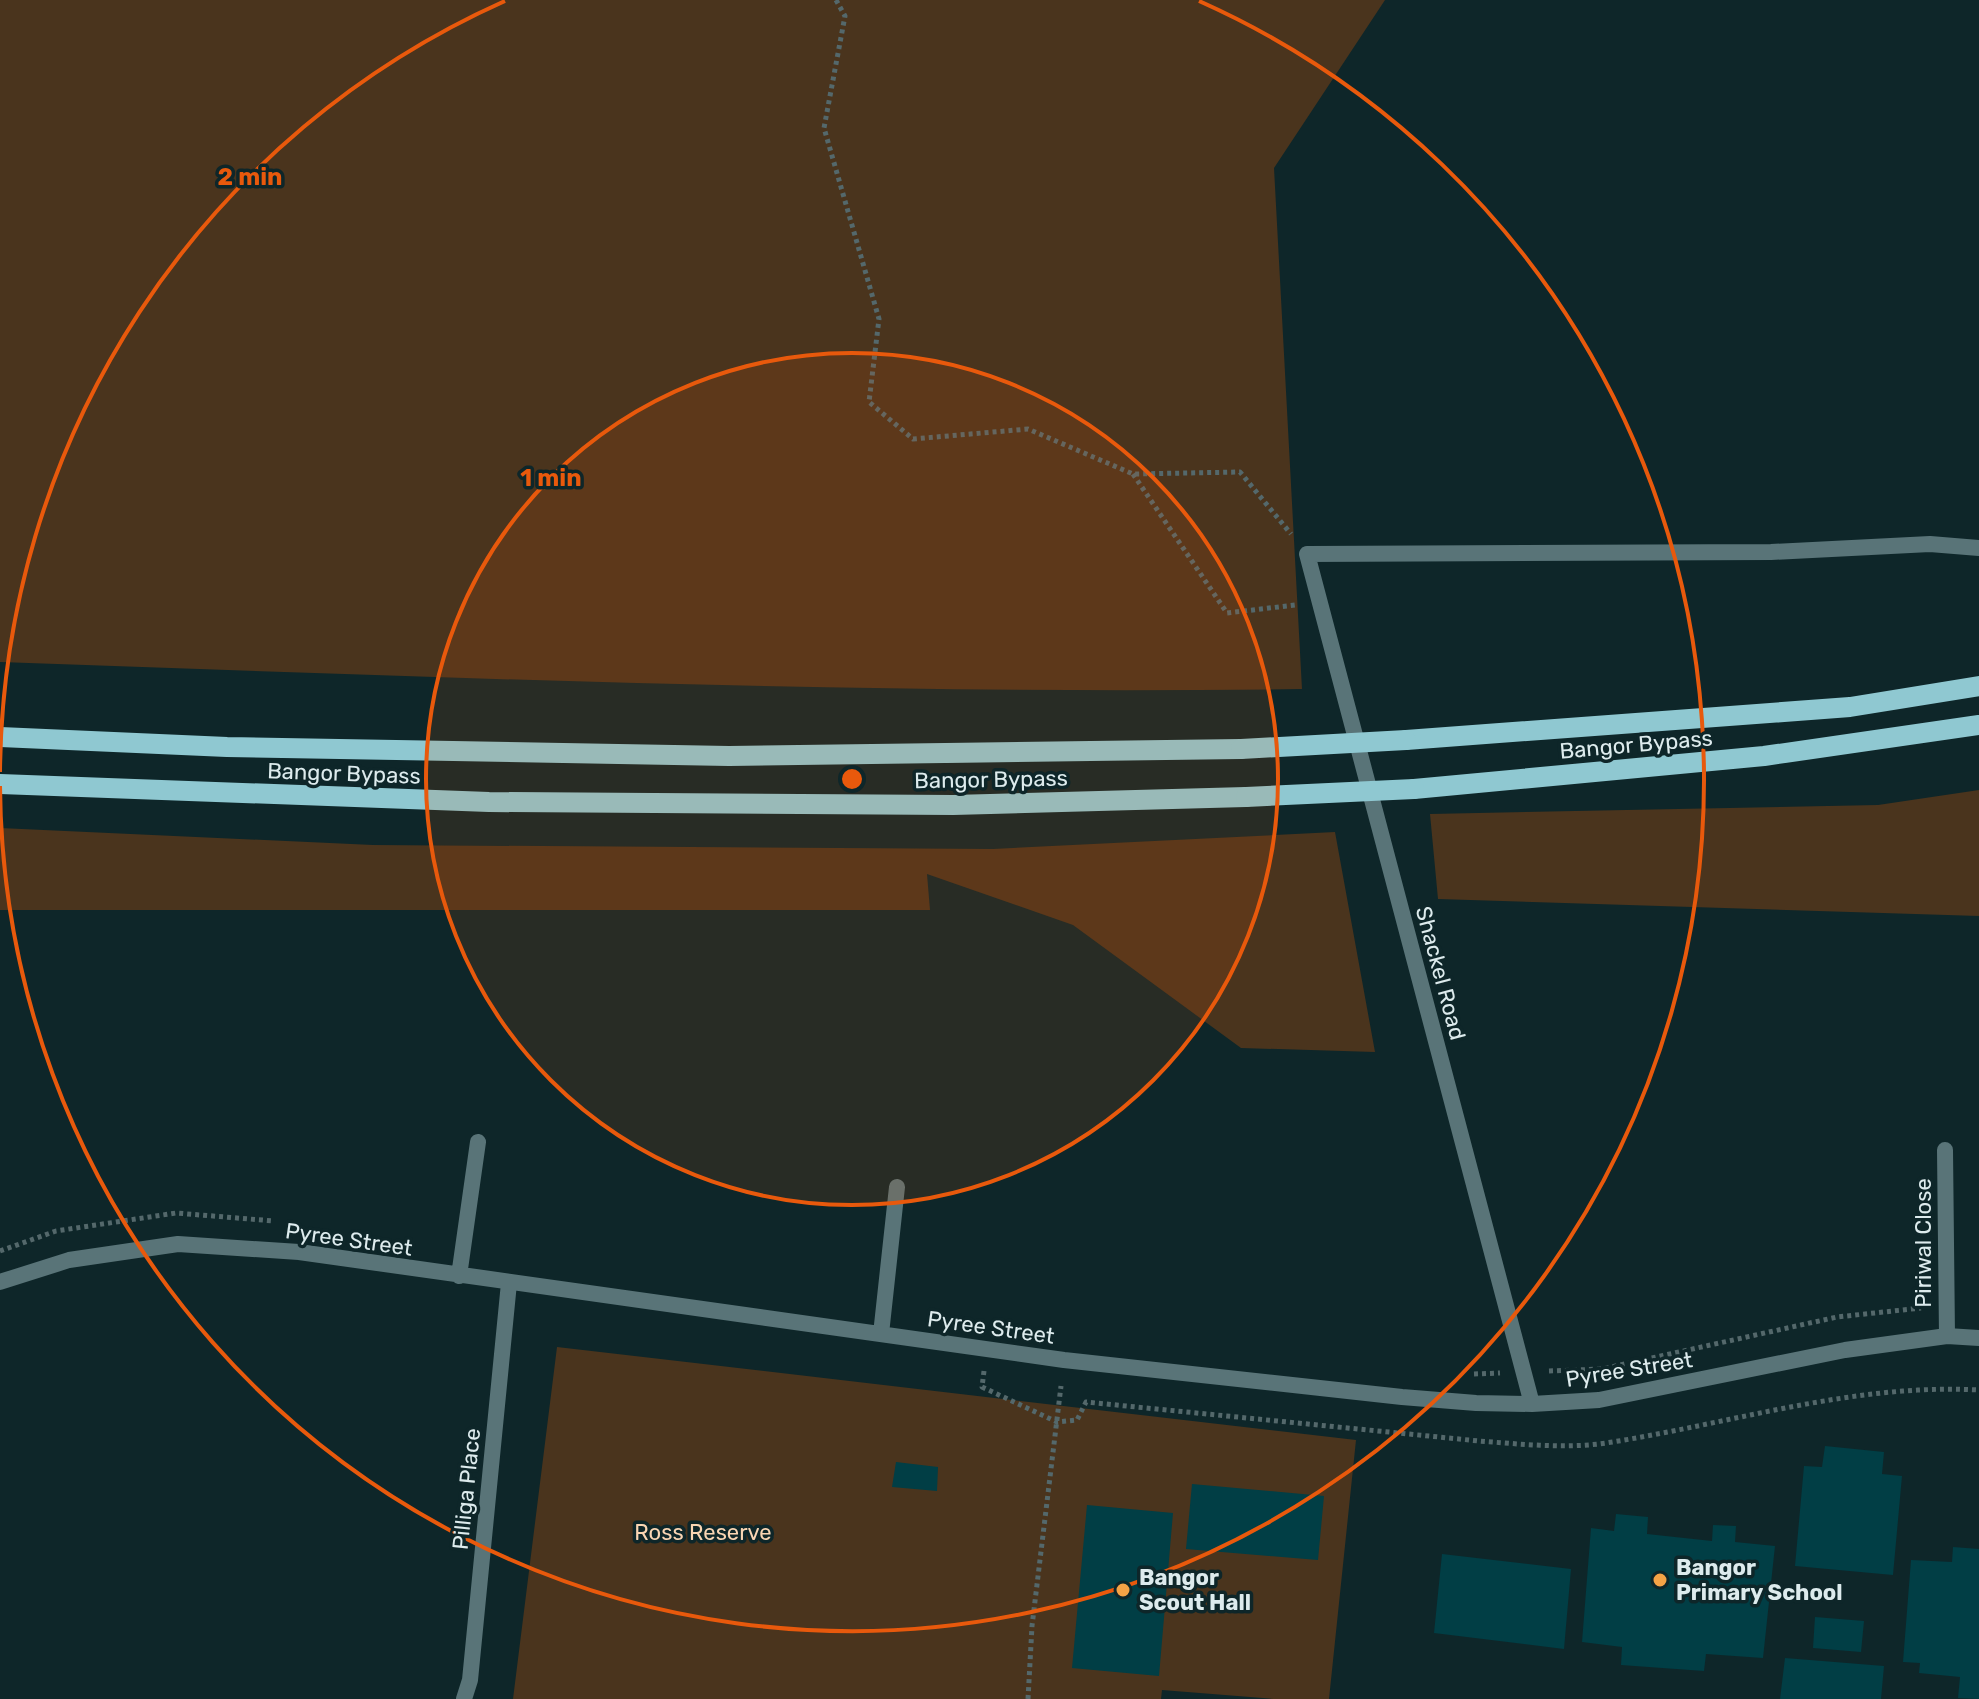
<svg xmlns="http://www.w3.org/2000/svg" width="1979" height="1699" viewBox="0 0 1979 1699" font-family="Rubik,sans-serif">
<rect width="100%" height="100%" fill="#0e2629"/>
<path fill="#4a341d" d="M0,0H1385L1274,168L1302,689C868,695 434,677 0,662Z
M1979,790V916L1438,899L1430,814L1878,805Z
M0,828L373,845L993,849L1335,832L1375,1052L1241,1048L1073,925L927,874L930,910H0Z
M557,1347L1356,1440L1329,1699H1274L1162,1690L1161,1699H513Z"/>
<path fill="#013e45" d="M1825,1446L1884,1452L1882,1474L1902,1476L1893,1575L1795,1566L1804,1466L1822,1467Z
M896,1462L938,1467L937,1491L892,1487Z
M1192,1484L1324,1496L1318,1560L1186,1549Z
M1087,1505L1173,1513L1159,1676L1072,1668Z
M1616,1514L1648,1517L1647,1534L1712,1541L1713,1525L1736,1526L1735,1542L1775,1546L1763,1658L1706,1654L1704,1671L1621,1665L1622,1647L1582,1642L1591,1528L1614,1531Z
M1953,1547L1979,1549V1699L1958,1698L1960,1677L1919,1673L1920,1663L1903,1662L1911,1560L1952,1562Z
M1442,1554L1571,1569L1564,1649L1434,1633Z
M1815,1617L1864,1621L1861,1652L1813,1648Z
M1785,1658L1884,1666L1881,1699H1780Z"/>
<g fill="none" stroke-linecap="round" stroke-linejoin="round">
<path stroke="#54686b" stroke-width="5" stroke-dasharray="4 4" stroke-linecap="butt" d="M836,0L845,16L824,128L879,319L869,402L913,439L1028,429L1133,474L1240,472L1291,534
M1133,474L1227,613L1295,605
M0,1251L56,1231L176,1213L274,1221
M984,1371L982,1387L1057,1422L1077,1420L1086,1402L1479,1441C1520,1444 1565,1449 1606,1443C1730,1424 1853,1383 1979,1390
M1549,1371L1602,1369L1837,1317L1921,1308
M1474,1374L1500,1373
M1028,1699L1032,1626L1061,1386"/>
<path stroke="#597478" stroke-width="16" d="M1945,1150L1947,1336
M459,1276L478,1142
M0,1282L69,1260L178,1244L299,1252L1064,1360L1402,1397L1476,1403L1532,1404L1599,1400L1845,1350L1947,1336L1979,1338
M881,1334L897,1187
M1532,1404L1307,554L1771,552L1930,544L1979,548
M464,1699L470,1680L509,1283"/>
<path stroke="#8fc8d1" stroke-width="20" d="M0,737L227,747L729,756L1241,749
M1406,740L1850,707L1979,686
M0,784L489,802L953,805L1246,797
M1414,789L1764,756L1979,725"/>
<path stroke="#8fc8d1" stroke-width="20" d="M1241,749L1406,740
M1246,797L1414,789"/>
</g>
<circle cx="852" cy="779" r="426" fill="#e8590c" fill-opacity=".12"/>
<g fill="none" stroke="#e8590c" stroke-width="4">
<circle cx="852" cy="779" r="426"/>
<path d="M0 772A852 852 0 0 1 505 1M1199 1A852 852 0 1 1 0 786"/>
</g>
<g fill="#f5a346" stroke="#0e2629" stroke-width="3">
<circle cx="1660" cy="1580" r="8"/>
<circle cx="1123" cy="1590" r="8"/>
</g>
<g text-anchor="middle" stroke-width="7" stroke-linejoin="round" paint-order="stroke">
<g font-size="22" fill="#ddebed" stroke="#0e2629">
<text transform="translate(1636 744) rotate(-5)" y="8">Bangor Bypass</text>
<text transform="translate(344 773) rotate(2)" y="8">Bangor Bypass</text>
<text transform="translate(991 779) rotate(-1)" y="8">Bangor Bypass</text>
<text transform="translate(1441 973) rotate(75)" y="8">Shackel Road</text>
<text transform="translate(349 1239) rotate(8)" y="8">Pyree Street</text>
<text transform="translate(1923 1243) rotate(-90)" y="8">Piriwal Close</text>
<text transform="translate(991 1327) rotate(8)" y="8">Pyree Street</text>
<text transform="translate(1629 1369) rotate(-9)" y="8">Pyree Street</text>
<text transform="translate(466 1489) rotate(-84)" y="8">Pilliga Place</text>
</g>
<g font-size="22" fill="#f9d5b3" stroke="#0e2629">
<text x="703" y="1540">Ross Reserve</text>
</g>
<g font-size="22" font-weight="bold" fill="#ddebed" stroke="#0e2629" text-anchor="start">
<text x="1676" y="1575">Bangor<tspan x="1676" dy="25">Primary School</tspan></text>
<text x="1139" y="1585">Bangor<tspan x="1139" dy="25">Scout Hall</tspan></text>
</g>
</g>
<circle cx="852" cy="779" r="12" fill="#e8590c" stroke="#0e2629" stroke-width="4"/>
<g font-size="24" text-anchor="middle" font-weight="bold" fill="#e8590c" stroke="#0e2629" stroke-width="7" stroke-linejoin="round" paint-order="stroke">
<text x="250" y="185">2 min</text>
<text x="551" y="486">1 min</text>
</g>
</svg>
